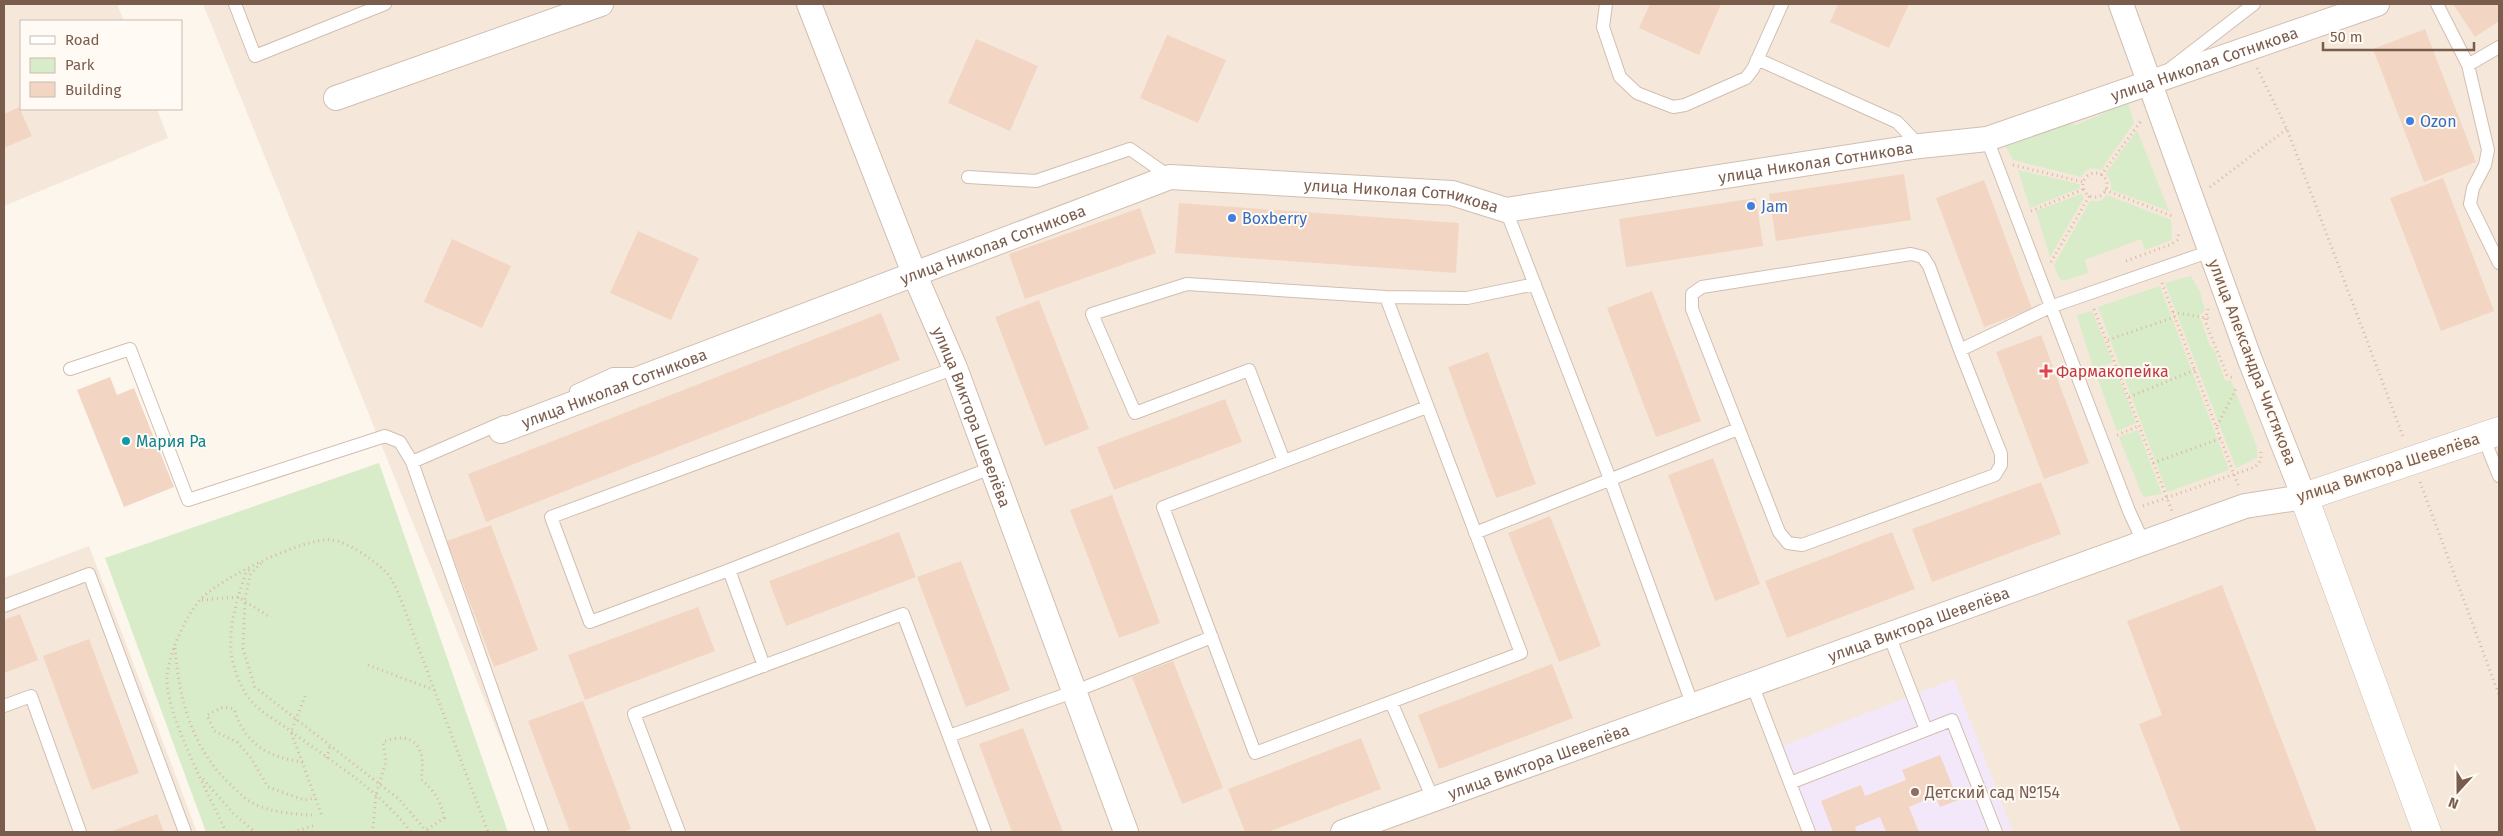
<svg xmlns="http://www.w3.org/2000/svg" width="2503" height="836" viewBox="0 0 2503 836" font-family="'Fira Sans',sans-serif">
<rect width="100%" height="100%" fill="#fdf6ec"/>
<path fill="#f5e8da" d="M4,4H117L124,21H21V109H157L168,138L4,206Z
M203,4H2499V832H538Z
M89,546L197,832H4V578Z"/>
<path fill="#f3e8fa" d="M1954,679L2013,832H1804L1772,750Z"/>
<path fill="#d8ecc9" d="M2128,103L2134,123L2101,170C2092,166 2086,169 2081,177L2013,160L2001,137L2062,121L2076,125Z
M2137,130L2169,211L2111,190V182L2106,173Z
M2018,170L2079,184L2080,188L2030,208Z
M2081,194L2084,198L2050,257L2036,211Z
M2107,195L2171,220L2172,240L2145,250L2141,239L2085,260L2088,273L2063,281L2059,278L2054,265L2090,201H2101Z
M2191,276L2200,292L2205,311L2199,315L2210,346L2214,349L2225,381L2231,380L2257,447V458L2236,468L2165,283Z
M2160,286L2229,470L2167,492L2098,307Z
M2092,311L2113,362L2094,371L2077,315Z
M2116,370L2136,423L2117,431L2097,377Z
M2138,430L2162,494L2144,497L2141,492L2119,437Z
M379,463L508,832H206L105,558Z"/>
<path fill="#f3d5c3" d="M1650,4H1721L1699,55L1639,28Z
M1838,4H1909L1889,48L1830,22Z
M2453,4H2499V21L2475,37Z
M2425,29L2476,162L2424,182L2373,49Z
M1167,35L1226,60L1198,123L1140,98Z
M976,39L1038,66L1010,131L948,103Z
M19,107L32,136L4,148V114Z
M1904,174L1911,220L1776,241L1769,194Z
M2443,178L2494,311L2441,331L2390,198Z
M1984,180L2032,309L1984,327L1936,198Z
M1756,198L1763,246L1626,267L1619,219Z
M1179,203L1459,223L1456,273L1175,253Z
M1140,208L1156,253L1025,299L1009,254Z
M638,231L699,258L671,320L610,293Z
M452,239L511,266L482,328L424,302Z
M1652,291L1701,421L1656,437L1607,308Z
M1039,300L1089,429L1045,446L995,317Z
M881,313L900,360L486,522L468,474Z
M2041,335L2089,463L2044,479L1996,352Z
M1488,352L1536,484L1496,498L1448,367Z
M110,377L117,395L134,388L174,487L124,507L77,390Z
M1225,399L1242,442L1114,490L1097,447Z
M1713,458L1760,584L1715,601L1668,475Z
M2041,482L2061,534L1932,582L1912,529Z
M1112,495L1160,623L1119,638L1070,510Z
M1550,516L1601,646L1559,662L1508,533Z
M491,525L538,650L494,667L447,541Z
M899,532L916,577L786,626L769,581Z
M1892,532L1915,589L1787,638L1765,581Z
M961,561L1010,690L966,707L917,577Z
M2222,585L2317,832H2181L2139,724L2162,715L2127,621Z
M698,607L715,651L585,700L568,655Z
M20,614L38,660L4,673V620Z
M89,639L139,773L92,790L43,656Z
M1173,661L1223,788L1182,804L1132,677Z
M1552,664L1573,718L1439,769L1418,715Z
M583,701L631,829L621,832H570L528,721Z
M1023,728L1063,832H1012L979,744Z
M1361,738L1381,789L1268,832H1245L1228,789Z
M1940,755L1958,800L1940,807L1935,796L1909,807L1919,832H1886L1880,817L1855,827L1857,832H1833L1821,801L1861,785L1865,796L1906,780L1902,770Z
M157,814L164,832H110Z"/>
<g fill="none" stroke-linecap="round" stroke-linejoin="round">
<g stroke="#d1beb0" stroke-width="14">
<path id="service" d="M235,4L255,56L385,4
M1606,4L1603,27L1620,77L1637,93L1673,107L1685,105L1746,78L1753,69L1782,4
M2437,4L2468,65L2488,150L2485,165L2473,188L2470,204L2499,263
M1757,59L1897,122L1920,146
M2468,65L2499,47
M2171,68L2254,4
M1987,139L2129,511L2144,544
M968,177L1036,181L1130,149L1170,177
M1506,210L1610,479L1693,706
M1911,254L1923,257L1929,266L1960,350L2001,454V465L1995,475L1802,545L1788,543L1779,532L1692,309V294L1702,287Z
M1386,297L1521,653L1255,753L1163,507L1427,407
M1960,350L2050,307L2211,251
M70,369L130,349L188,500L385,436L400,442L412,462L542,832
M576,391L613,374H632
M2483,436L2499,476
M1284,461L1249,370L1135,413L1092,314L1187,284L1386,297L1467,298L1535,284
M412,462L504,422
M1475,533L1738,429
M729,570L991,468
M4,606L89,574L185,832
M1889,635L1926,730
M764,666L729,570L590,622L551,517L955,368
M1752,684L1790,783
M1391,702L1433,799
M4,706L31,696L80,832
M949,736L1073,692L1212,637
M679,832L634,714L903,614L985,832
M1809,832L1790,783L1952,720L1996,832"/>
</g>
<g stroke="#d1beb0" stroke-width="26">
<g id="minor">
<path id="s1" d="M809,4L914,273L955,368L1126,832"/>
<path d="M336,98L601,4"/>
<path id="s2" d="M501,431L1170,177L1452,193L1506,210L1920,146L1987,139L2377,4"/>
<path id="s3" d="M1343,832L2245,506L2304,497L2250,360L2121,4"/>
</g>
</g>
<g stroke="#d1beb0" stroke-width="29">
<path id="tertiary" d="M2427,832L2304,497L2499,431"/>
</g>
<path stroke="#d9b8a5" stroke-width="3" stroke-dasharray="1 4" stroke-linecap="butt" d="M2257,68L2287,129L2404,439
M2013,165L2083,182
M2083 185a12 12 0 1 1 24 0a12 12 0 1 1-24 0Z
M2101,175L2141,121
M2210,187L2287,129
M2105,190L2175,217
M2031,211L2084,189
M2126,261L2172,244L2177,240L2179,233
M2051,262L2090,195
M2162,283L2238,485
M2094,309L2172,511
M2208,309L2205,321L2227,375L2233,378
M2173,312L2212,319
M2108,340L2175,317
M2095,375L2117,366
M2129,397L2195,370
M2217,426L2237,387
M2117,435L2139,426
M2153,463L2222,438
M2420,482L2499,695
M2143,506L2255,467L2261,460V452
M261,563L250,575L245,599L243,649L255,687L400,800L427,832
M249,570L246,572C238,597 229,623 231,650C232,666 241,690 252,702C262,713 277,721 289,730C331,761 379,790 411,832
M202,600L238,597L270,617
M175,648C179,700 192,749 232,786C237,791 243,797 249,801C267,812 291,814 312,815
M368,665L434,690
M305,696L291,732L322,816
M327,758L330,745
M303,762C267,757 245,744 234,709L223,707L207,715L214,731L237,742L251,758L268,787L304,800L316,798
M203,779L233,813L255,832
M373,828L376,795L386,761L383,742C415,729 427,749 421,779C434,791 441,800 444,818L426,830
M226,832C210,796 165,714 167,677C169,653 184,620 199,601C216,580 304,537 331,540C347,541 374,560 386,572C397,583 410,625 416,641C440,705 464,768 488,832
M293,832L316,825"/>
<use href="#service" stroke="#fff" stroke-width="12"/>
<use href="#minor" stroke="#fff" stroke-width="24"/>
<use href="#tertiary" stroke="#fff" stroke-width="28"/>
</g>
<g fill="#3f7fe0" stroke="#fffaf3" stroke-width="2">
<circle cx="2410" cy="121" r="5"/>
<circle cx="1751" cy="206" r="5"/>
<circle cx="1232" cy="218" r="5"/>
</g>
<path fill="#e0444e" stroke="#fffaf3" stroke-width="2" d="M2043.5 363.5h5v5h5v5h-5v5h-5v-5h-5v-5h5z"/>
<circle fill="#0f9aa8" stroke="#fffaf3" stroke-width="2" cx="126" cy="441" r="5"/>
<circle fill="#8d6e63" stroke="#fffaf3" stroke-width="2" cx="1915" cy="792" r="5"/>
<g text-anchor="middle" stroke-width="4" stroke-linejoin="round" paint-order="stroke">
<g font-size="16" fill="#7a5c4d" stroke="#fffaf3">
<text dy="6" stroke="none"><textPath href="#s2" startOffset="1771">улица Николая Сотникова</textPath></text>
<text dy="6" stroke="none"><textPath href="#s2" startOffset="1368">улица Николая Сотникова</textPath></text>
<text dy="6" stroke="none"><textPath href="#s2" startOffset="948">улица Николая Сотникова</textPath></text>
<text dy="6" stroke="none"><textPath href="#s2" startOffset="526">улица Николая Сотникова</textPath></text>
<text transform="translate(2253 362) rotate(69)" y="6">улица Александра Чистякова</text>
<text dy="6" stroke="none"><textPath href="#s2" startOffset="121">улица Николая Сотникова</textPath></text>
<text dy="6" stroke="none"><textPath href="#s1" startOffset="444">улица Виктора Шевелёва</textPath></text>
<text transform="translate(2388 467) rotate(-18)" y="6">улица Виктора Шевелёва</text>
<text dy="6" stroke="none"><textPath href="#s3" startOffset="612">улица Виктора Шевелёва</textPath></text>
<text dy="6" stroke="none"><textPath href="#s3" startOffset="208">улица Виктора Шевелёва</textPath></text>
</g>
<g font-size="16" fill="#366cbe" stroke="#fffaf3" text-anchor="start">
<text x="2420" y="127">Ozon</text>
<text x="1761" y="212">Jam</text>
<text x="1242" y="224">Boxberry</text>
</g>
<g font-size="16" fill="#be3a42" stroke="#fffaf3" text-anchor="start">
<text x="2056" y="377">Фармакопейка</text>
</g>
<g font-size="16" fill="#0d838f" stroke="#fffaf3" text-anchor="start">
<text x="136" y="447">Мария Ра</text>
</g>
<g font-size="16" fill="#785e54" stroke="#fffaf3" text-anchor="start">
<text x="1925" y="798">Детский сад №154</text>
</g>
</g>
<rect width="2503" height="836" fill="none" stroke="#7a5c4d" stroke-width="10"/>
<rect x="20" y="20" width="162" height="90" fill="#fffaf3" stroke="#cabbb1"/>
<rect x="30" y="36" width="25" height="8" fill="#ffffff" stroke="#cabbb1"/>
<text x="65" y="45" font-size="15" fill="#7a5c4d">Road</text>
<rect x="30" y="58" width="25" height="15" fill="#d8ecc9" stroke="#cabbb1"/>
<text x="65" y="70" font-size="15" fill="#7a5c4d">Park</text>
<rect x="30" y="82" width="25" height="15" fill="#f3d5c3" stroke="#cabbb1"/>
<text x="65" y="95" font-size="15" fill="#7a5c4d">Building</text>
<g transform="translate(2458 791) rotate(201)" stroke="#fffaf3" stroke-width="4" paint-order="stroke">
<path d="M0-4L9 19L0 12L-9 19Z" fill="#7a5c4d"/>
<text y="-8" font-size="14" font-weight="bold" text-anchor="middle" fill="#7a5c4d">N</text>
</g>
<path d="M2323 42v8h151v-8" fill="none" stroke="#7a5c4d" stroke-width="2.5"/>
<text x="2330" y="42" font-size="15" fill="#7a5c4d" stroke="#fffaf3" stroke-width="4" paint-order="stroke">50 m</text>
</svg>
